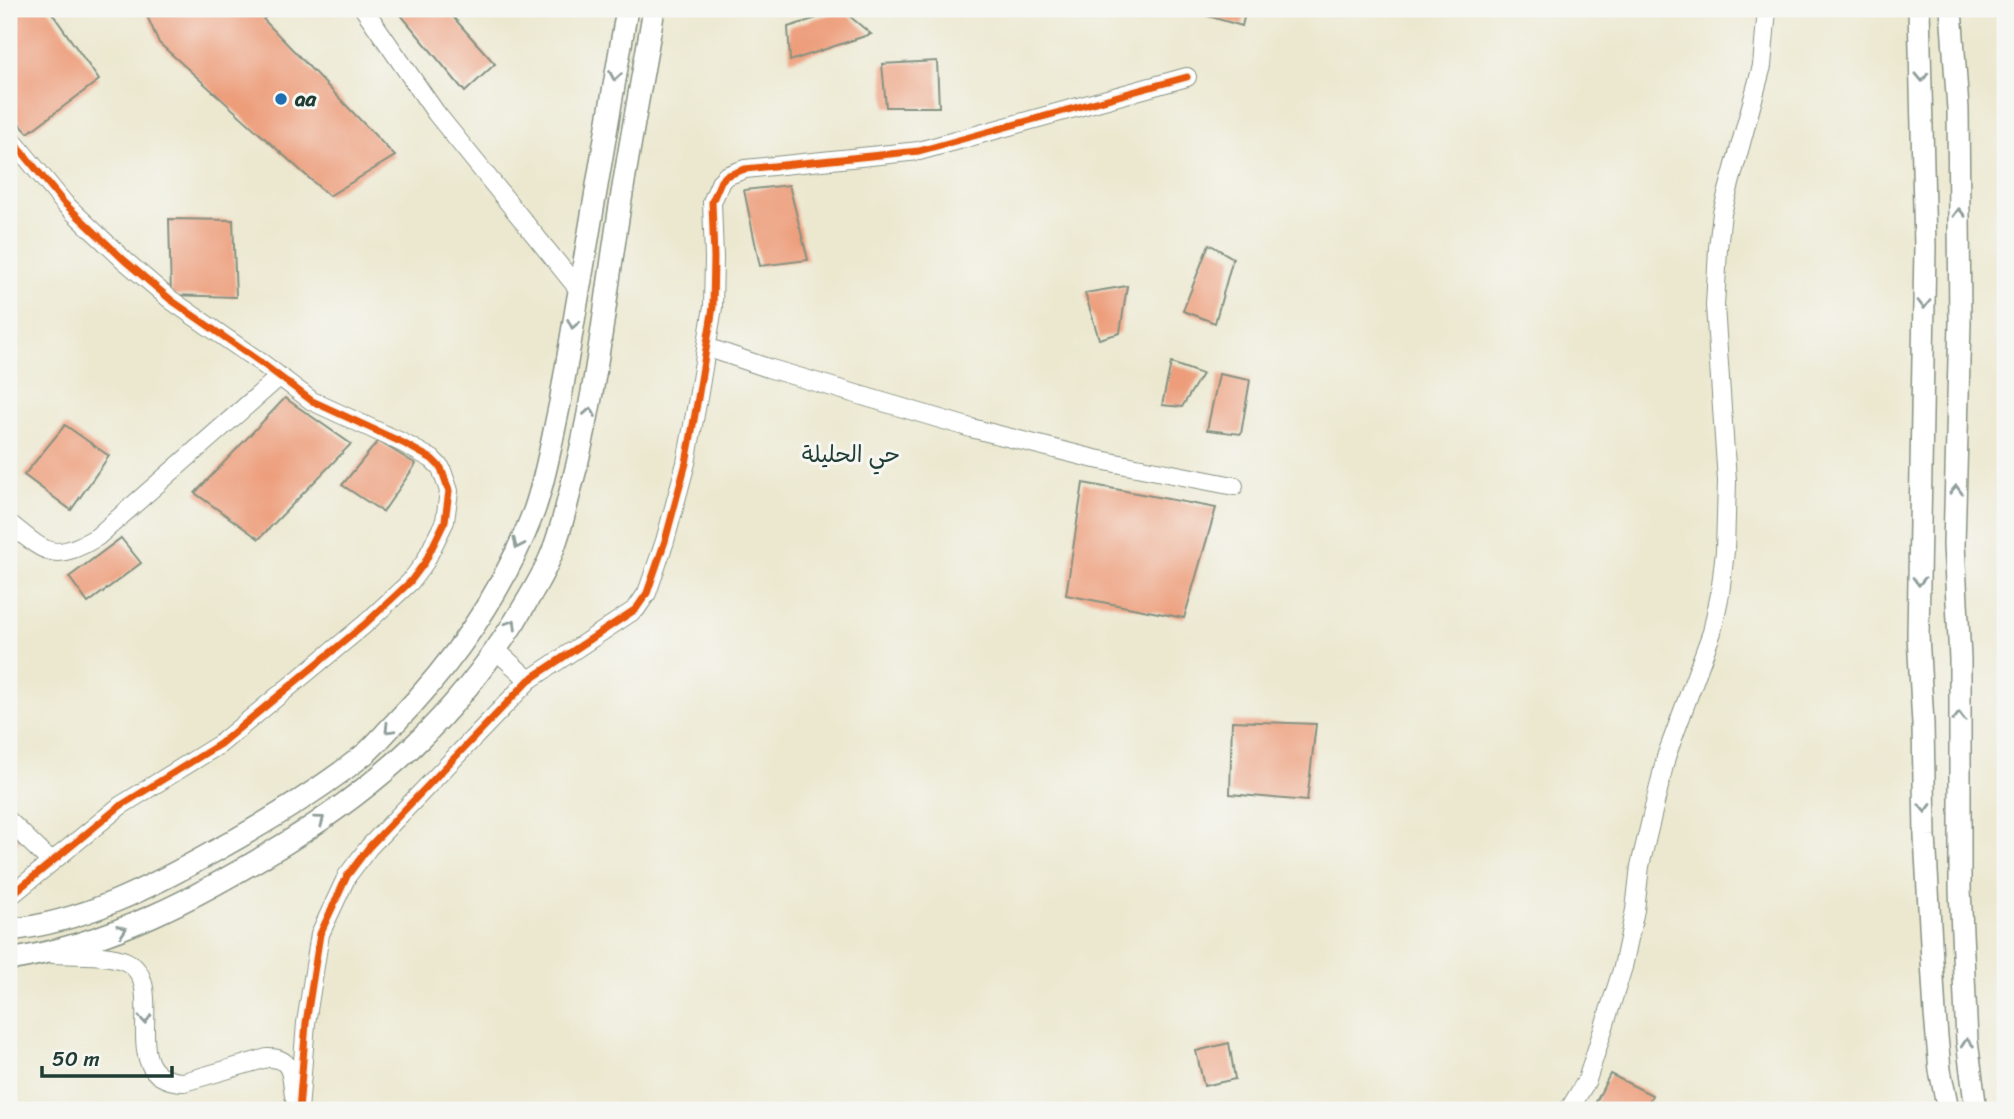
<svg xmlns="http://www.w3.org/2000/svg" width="2014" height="1119" viewBox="0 0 2014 1119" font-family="Sriracha,'Playpen Sans Arabic',sans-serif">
<rect width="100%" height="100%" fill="#f6f6f2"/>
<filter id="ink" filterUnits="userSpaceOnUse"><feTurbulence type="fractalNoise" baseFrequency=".0143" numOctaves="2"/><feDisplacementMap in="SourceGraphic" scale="14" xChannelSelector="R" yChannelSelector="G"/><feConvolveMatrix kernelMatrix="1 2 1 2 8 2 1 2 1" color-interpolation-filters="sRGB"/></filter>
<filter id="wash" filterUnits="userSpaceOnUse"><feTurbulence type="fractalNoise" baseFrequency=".00686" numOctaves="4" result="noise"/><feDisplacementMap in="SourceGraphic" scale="28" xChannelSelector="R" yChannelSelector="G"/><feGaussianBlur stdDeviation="1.57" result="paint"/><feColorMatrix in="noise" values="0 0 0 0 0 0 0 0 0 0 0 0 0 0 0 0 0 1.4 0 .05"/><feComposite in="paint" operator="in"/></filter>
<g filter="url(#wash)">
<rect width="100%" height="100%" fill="#ece8d0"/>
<g id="blocks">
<path fill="#ed9d7a" d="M9,9H49L99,80L28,133L9,113Z
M144,9H277L263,19L395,156L329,196L159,43Z
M396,9H446L495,64L465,92Z
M1205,9H1246L1242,26L1201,14Z
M842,10L871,34L790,61L788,27Z
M937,61L939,107H886L882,64Z
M789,185L808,260L760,266L744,190Z
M169,219L233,220L236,297L171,295Z
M1209,244L1233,258L1215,323L1183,311Z
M1127,286L1120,333L1099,339L1085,293Z
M1171,363L1202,374L1182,407L1162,405Z
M1219,374L1250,380L1241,434L1207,430Z
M285,398L351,444L259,539L195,493Z
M65,425L109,456L71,510L24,475Z
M378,441L416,464L383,512L342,485Z
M1083,483L1216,508L1184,618L1066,595Z
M121,538L141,563L88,603L69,577Z
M1232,721L1316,724L1307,801L1230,794Z
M9,829L20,835L9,862Z
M1229,1043L1235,1079L1204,1086L1196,1051Z
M1610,1074L1652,1095L1646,1110H1592Z"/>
</g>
</g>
<g filter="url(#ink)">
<use href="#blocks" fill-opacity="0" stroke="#869282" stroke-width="2"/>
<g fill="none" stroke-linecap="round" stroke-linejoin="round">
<g stroke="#869282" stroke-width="20">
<path id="minor" d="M364,9L436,113L580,291
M9,136L64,203L124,260L171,300L263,364L312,401L403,443L432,459L441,468L449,491L445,521L425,562L410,582L364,625L220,744L120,806L9,897
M706,347L768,368L971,428L1095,459L1234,486
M9,523C46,553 53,563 97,537L279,377
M496,650L529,680
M9,821L51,862
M53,954C73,955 110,953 127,962C171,985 112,1080 184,1082L267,1058C293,1057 291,1076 294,1096
M299,1110L306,1023L320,934L347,876L369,847L529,680L636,609L647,593L665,541L686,463L698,398L713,307L714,258L712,202L721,181L726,176L745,169L919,151L1187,77
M1569,1110L1587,1080L1623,967L1635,910L1640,866L1666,757L1712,632L1720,594L1725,551L1727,481L1715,306L1718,248L1722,213L1762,66L1767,9"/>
</g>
<g stroke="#869282" stroke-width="24">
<path id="major" d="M1919,9L1925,247L1918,635L1923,724L1925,836L1935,1014L1940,1070L1948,1110
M1951,9L1958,109L1960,323L1954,545L1960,659V889L1967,1041L1976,1110
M9,930C83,922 151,887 215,851C267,822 319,791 366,753C376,744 386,732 395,723C454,662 504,590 534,511C546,477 552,439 560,403L627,9
M9,960C112,943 197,898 286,843C382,783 454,717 515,621C527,601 540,581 549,560C559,538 565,512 571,488C594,403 602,325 615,239C626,162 641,86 654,9"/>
</g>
<use href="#minor" stroke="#fff" stroke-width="18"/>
<use href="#major" stroke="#fff" stroke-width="21"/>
<g stroke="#f6f6f2" stroke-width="11">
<path id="cycleway" d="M9,136L64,203L124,260L171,300L263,364L312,401L403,443L432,459L441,468L449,491L445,521L425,562L410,582L364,625L220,744L120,806L9,897
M299,1110L306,1023L320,934L347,876L369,847L529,680L636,609L647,593L665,541L686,463L698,398L713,307L714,258L712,202L721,181L726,176L745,169L919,151L1187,77"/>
</g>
<use href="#cycleway" stroke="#e8590c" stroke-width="7"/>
</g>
<defs><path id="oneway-chevron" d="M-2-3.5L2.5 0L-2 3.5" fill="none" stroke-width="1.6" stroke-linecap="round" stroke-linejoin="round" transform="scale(1.75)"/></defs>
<g stroke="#8f9e9a">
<use href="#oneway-chevron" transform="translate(615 76) rotate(100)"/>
<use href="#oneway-chevron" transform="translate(1922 77) rotate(88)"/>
<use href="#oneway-chevron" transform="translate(1959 213) rotate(-91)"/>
<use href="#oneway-chevron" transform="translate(1924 304) rotate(90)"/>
<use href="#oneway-chevron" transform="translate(573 324) rotate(101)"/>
<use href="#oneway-chevron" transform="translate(590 412) rotate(-80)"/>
<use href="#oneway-chevron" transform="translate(1956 490) rotate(-89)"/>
<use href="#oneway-chevron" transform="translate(518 544) rotate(115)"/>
<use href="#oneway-chevron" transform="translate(1919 581) rotate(91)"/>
<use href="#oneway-chevron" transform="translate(512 624) rotate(-58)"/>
<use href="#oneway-chevron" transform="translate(1959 717) rotate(-90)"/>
<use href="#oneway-chevron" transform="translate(389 729) rotate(134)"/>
<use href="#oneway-chevron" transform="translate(1925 808) rotate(89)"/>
<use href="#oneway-chevron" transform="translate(320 820) rotate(-36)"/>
<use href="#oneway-chevron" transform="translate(122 930) rotate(-19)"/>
<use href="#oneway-chevron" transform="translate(145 1019) rotate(87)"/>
<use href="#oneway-chevron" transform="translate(1967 1043) rotate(-95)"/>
</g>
</g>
<circle fill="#1f6fb2" stroke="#f6f6f2" stroke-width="2.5" cx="281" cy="99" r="7"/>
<g text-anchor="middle" stroke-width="6" stroke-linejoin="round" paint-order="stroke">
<g font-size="21" font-weight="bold" fill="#1f3d34" stroke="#f6f6f2" text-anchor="start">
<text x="295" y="106">aa</text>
</g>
<g font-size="23" fill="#1f3d34" stroke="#f6f6f2">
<text x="851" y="462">حي الحليلة</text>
</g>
</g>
<rect width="2014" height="1119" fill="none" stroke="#f6f6f2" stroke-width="35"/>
<path d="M42 1066v10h130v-10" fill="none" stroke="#1f3d34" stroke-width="3.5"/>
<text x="52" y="1066" font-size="21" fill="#1f3d34" stroke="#f6f6f2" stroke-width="5" paint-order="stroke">50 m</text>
</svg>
